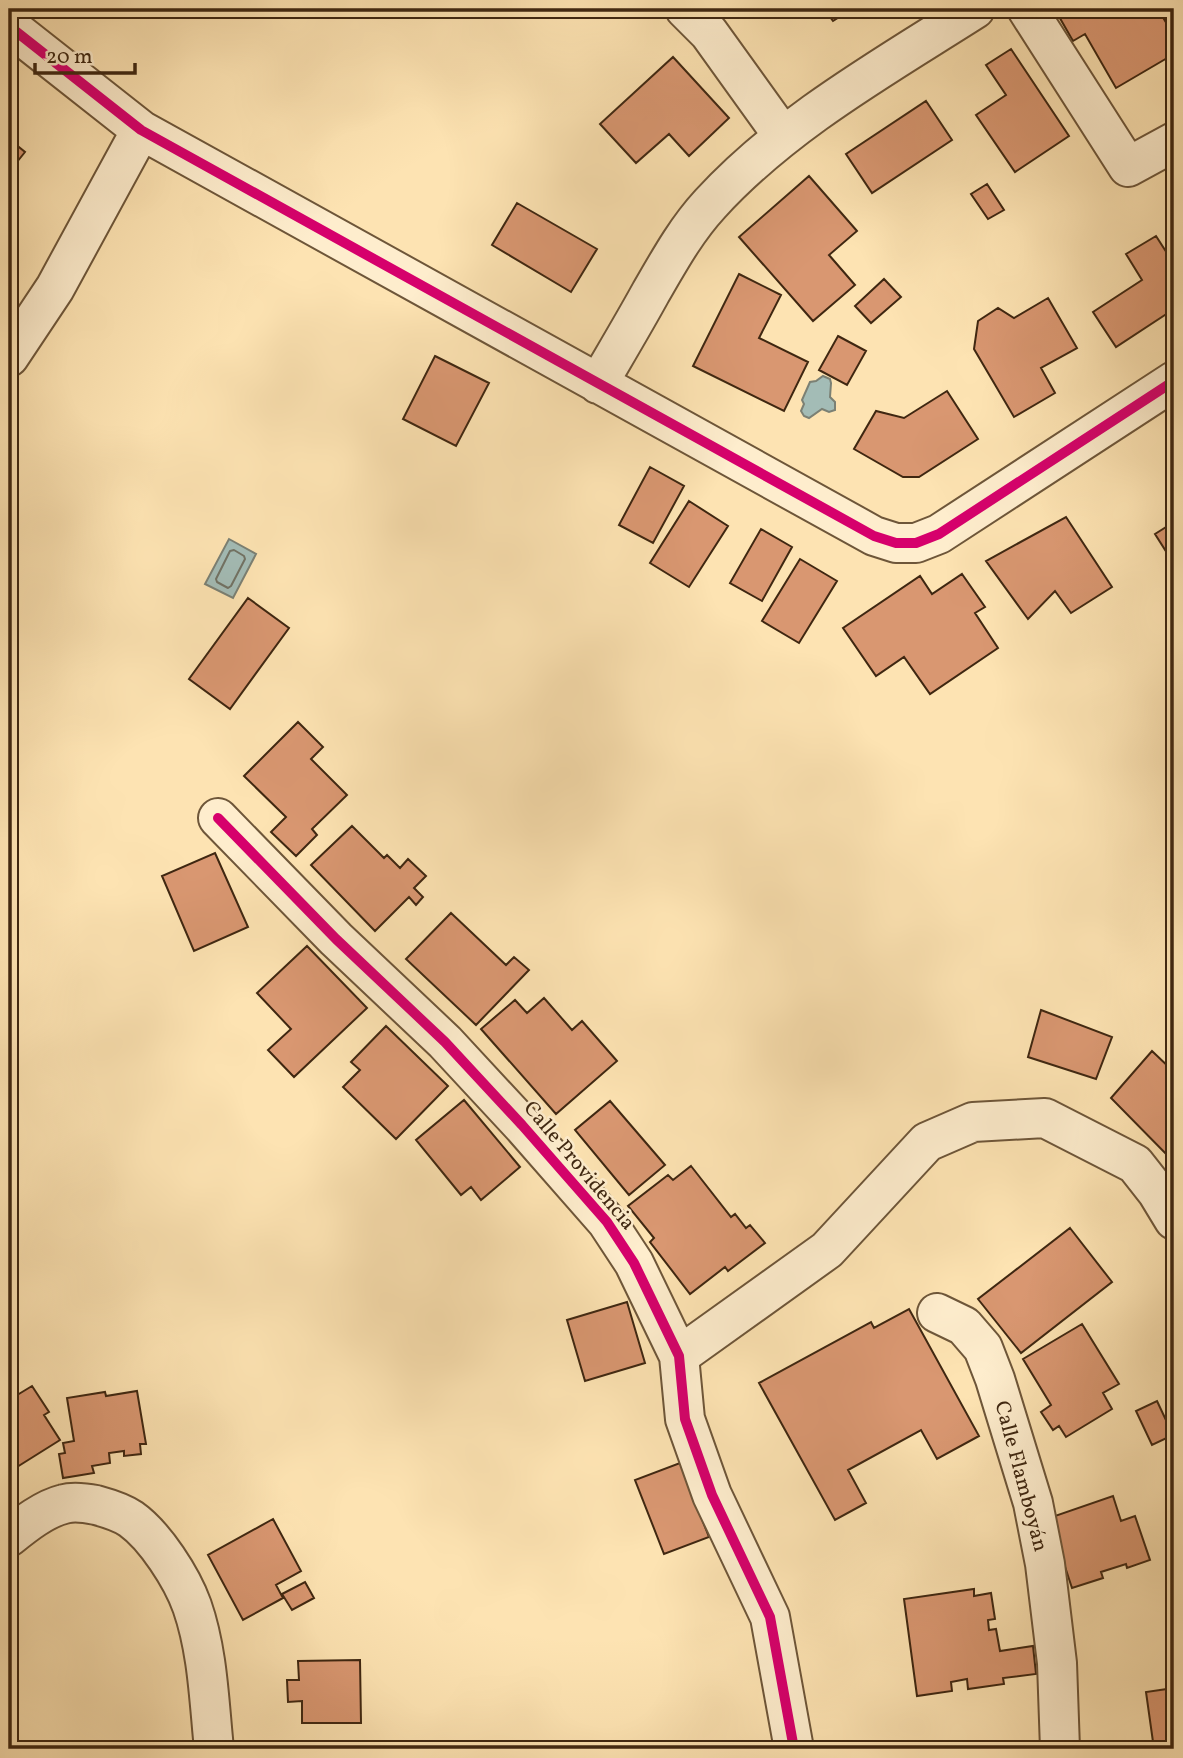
<svg xmlns="http://www.w3.org/2000/svg" width="1183" height="1758" viewBox="0 0 1183 1758" font-family="Vollkorn,serif">
<rect width="100%" height="100%" fill="#fde3b2"/>
<filter id="stains"><feTurbulence type="fractalNoise" baseFrequency=".00286" numOctaves="4"/><feColorMatrix values="0 0 0 0 .2 0 0 0 0 .09 0 0 0 0 .02 0 0 0 .5 -.17"/></filter>
<radialGradient id="worn" r=".72"><stop offset=".6" stop-color="#630" stop-opacity="0"/><stop offset="1" stop-color="#630" stop-opacity=".3"/></radialGradient>
<path fill="#a3bcb6" stroke="#7b8074" stroke-width="2" d="M823,376L830,379L831,383L830,397L835,402V410L829,412L822,409L809,418L804,416L801,411L804,404L802,400L810,382L816,381Z
M229,539L256,554L233,598L205,584Z"/>
<g fill="none" stroke-linecap="round" stroke-linejoin="round">
<path stroke="#717264" stroke-width="2" d="M234,550L244,556L245,559L231,586L228,588L217,582L216,579L230,551Z"/>
</g>
<path fill="#d99771" stroke="#3f2711" stroke-width="2" d="M824,9H852L833,21Z
M1064,9H1158L1174,36V54L1116,88L1085,34L1073,41L1057,13Z
M1011,49L1069,136L1015,172L976,115L1006,95L986,65Z
M673,57L729,118L689,156L669,134L636,163L600,124Z
M926,101L952,140L872,193L846,154Z
M9,139L25,152L9,172Z
M809,176L857,231L829,255L855,285L813,321L739,237Z
M987,184L1004,210L988,219L971,194Z
M517,203L597,249L571,292L492,245Z
M1156,236L1174,264V309L1116,347L1093,312L1142,280L1126,254Z
M739,274L781,295L759,338L808,362L784,411L693,366Z
M884,279L901,297L871,323L855,306Z
M1048,298L1077,348L1041,368L1055,393L1014,417L974,349L978,321L998,308L1014,318Z
M838,336L866,351L847,385L819,370Z
M435,356L489,383L456,446L403,419Z
M947,391L978,439L919,477H903L854,449L876,411L904,418Z
M650,467L684,486L653,543L619,525Z
M689,501L728,526L689,587L650,563Z
M1066,517L1112,587L1071,613L1055,591L1028,619L986,561Z
M1174,522V564L1155,534Z
M761,529L792,547L762,601L730,583Z
M800,559L837,581L799,643L762,621Z
M962,574L985,607L975,613L998,648L930,694L904,657L876,676L843,628L920,576L932,594Z
M248,598L289,628L230,709L189,679Z
M298,722L323,747L311,759L347,795L312,829L317,835L296,856L271,832L286,817L244,776Z
M352,826L384,858L387,855L400,868L408,859L426,876L414,888L423,897L416,905L409,897L375,931L311,865Z
M215,853L248,927L194,951L162,876Z
M451,913L506,965L514,957L529,970L476,1025L406,959Z
M307,946L367,1008L294,1077L268,1050L291,1029L257,993Z
M544,998L572,1030L582,1021L617,1061L556,1114L481,1029L515,1000L527,1013Z
M1041,1010L1112,1037L1096,1079L1028,1057Z
M386,1026L448,1086L396,1139L343,1087L360,1070L351,1062Z
M1152,1051L1174,1072V1162L1111,1098Z
M464,1100L520,1167L481,1200L471,1187L461,1195L416,1140Z
M610,1101L665,1165L629,1195L575,1130Z
M691,1166L731,1217L735,1214L746,1228L750,1225L765,1243L728,1271L725,1267L690,1294L650,1242L654,1238L628,1206L668,1175L673,1180Z
M1070,1228L1112,1282L1021,1353L978,1299Z
M627,1302L645,1363L585,1381L567,1320Z
M909,1309L979,1436L937,1459L921,1430L848,1470L866,1503L835,1520L759,1383L871,1322L874,1328Z
M1082,1324L1119,1384L1103,1393L1112,1409L1066,1437L1059,1426L1053,1430L1041,1412L1051,1405L1023,1359Z
M32,1386L49,1412L44,1415L60,1440L9,1472V1400Z
M137,1391L146,1444H140L141,1454L124,1456V1451L109,1453L110,1463L92,1466L94,1473L63,1478L59,1454L65,1453L63,1443L74,1441L67,1398L105,1392L106,1396Z
M1157,1401L1173,1435L1152,1445L1136,1411Z
M680,1463L709,1537L664,1554L635,1480Z
M1113,1496L1121,1521L1135,1516L1150,1560L1127,1568L1126,1564L1101,1572L1103,1578L1072,1588L1049,1518Z
M273,1519L301,1571L276,1585L283,1598L243,1620L208,1555Z
M305,1582L314,1598L292,1610L282,1594Z
M974,1589V1596L991,1593L995,1619L988,1620L989,1630L996,1629L1000,1651L1033,1646L1036,1674L1003,1678L1004,1684L968,1689L967,1679L951,1682L952,1691L917,1696L904,1599Z
M360,1660L361,1723H302V1701L288,1702L287,1680H299L298,1661Z
M1174,1688V1749H1154L1146,1692Z"/>
<g fill="none" stroke-linecap="round" stroke-linejoin="round">
<g stroke="#6e5639" stroke-width="42">
<path id="minor" d="M685,9L709,33L783,136
M1027,9L1128,167L1174,142
M9,26L141,130L874,536L896,543H916L939,534L1174,381
M9,357L55,288L141,130
M598,384C616,353 634,323 651,292C669,261 686,230 710,204C784,123 884,67 975,9
M218,818L336,939L445,1042L522,1125L607,1222L634,1263L679,1356L685,1419L712,1495L770,1617L794,1749
M937,1313L964,1326L983,1348L995,1379L1033,1503L1045,1564L1057,1663L1060,1749
M679,1356L827,1250L927,1142L973,1122L1045,1118L1135,1164L1157,1192L1174,1220
M9,1537C25,1524 44,1509 64,1504C74,1501 86,1503 96,1505C107,1508 121,1512 131,1519C155,1536 182,1578 192,1606C208,1652 209,1701 214,1749"/>
</g>
<use href="#minor" stroke="#feedcd" stroke-width="38"/>
<g stroke="#feedcd" stroke-width="15">
<path id="cycleway" d="M9,26L141,130L874,536L896,543H916L939,534L1174,381
M218,818L336,939L445,1042L522,1125L607,1222L634,1263L679,1356L685,1419L712,1495L770,1617L794,1749"/>
</g>
<use href="#cycleway" stroke="#d6006c" stroke-width="10"/>
</g>
<g text-anchor="middle" stroke-width="5" stroke-linejoin="round" paint-order="stroke">
<g font-size="21" fill="#3f2711" stroke="#feedcd">
<text transform="translate(580 1165) rotate(50)" y="7">Calle Providencia</text>
<text transform="translate(1022 1476) rotate(75)" y="7">Calle Flamboyán</text>
</g>
</g>
<rect width="1183" height="1758" fill="none" stroke="#fde3b2" stroke-width="35"/>
<rect x="10" y="10" width="1162" height="1737" fill="none" stroke="#3f2711" stroke-width="3.5"/>
<rect x="18" y="18" width="1148" height="1723" fill="none" stroke="#3f2711" stroke-width="2"/>
<path d="M35 63v10h100v-10" fill="none" stroke="#3f2711" stroke-width="3.5"/>
<text x="46" y="63" font-size="21" fill="#3f2711" stroke="#feedcd" stroke-width="5" paint-order="stroke">20 m</text>
<rect width="100%" height="100%" filter="url(#stains)"/>
<rect width="100%" height="100%" fill="url(#worn)"/>
</svg>
